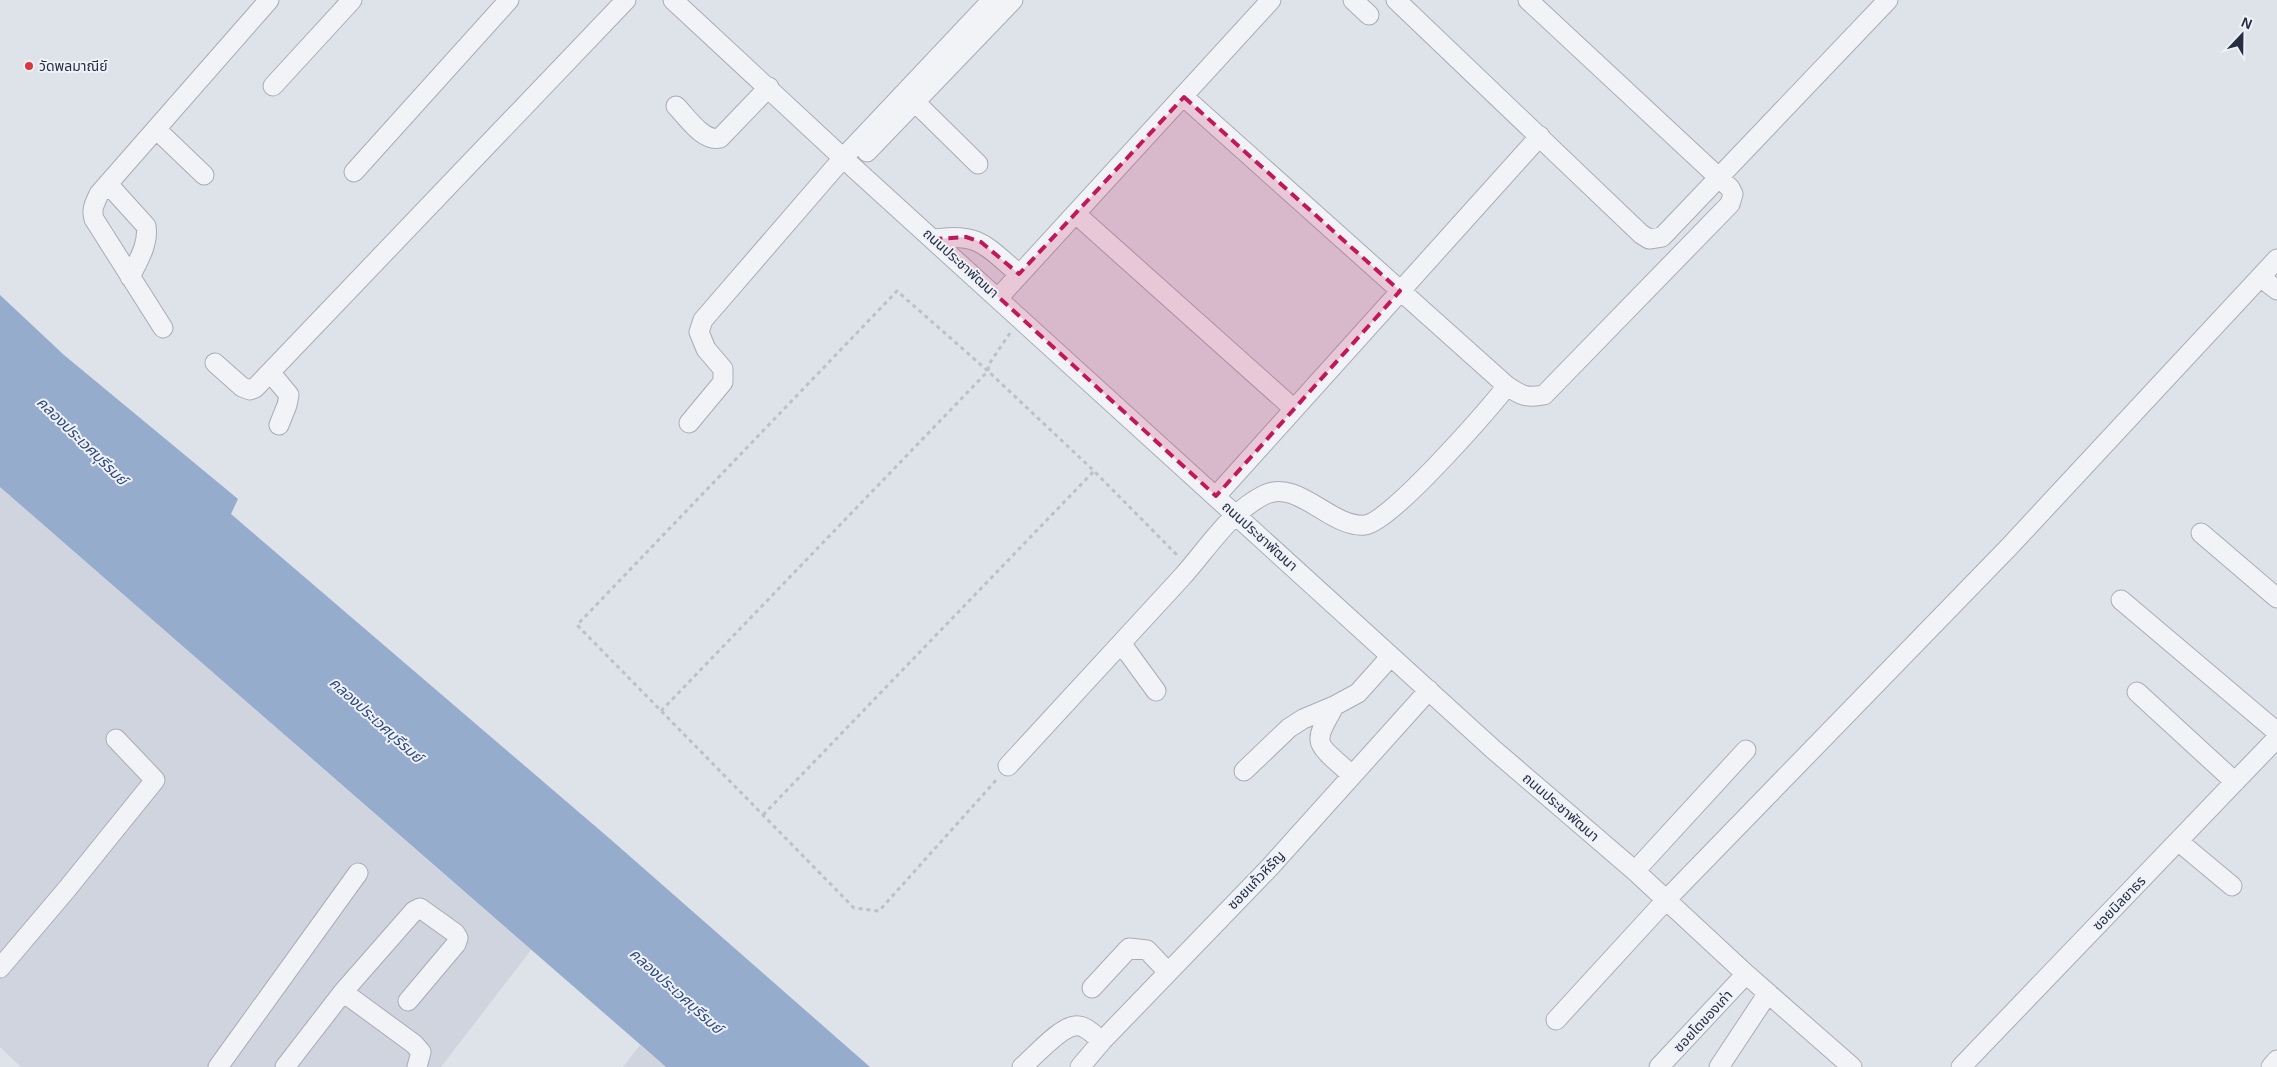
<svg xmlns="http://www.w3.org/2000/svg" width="2277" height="1067" viewBox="0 0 2277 1067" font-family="Arial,'Noto Sans Thai',sans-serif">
<rect width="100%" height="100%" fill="#dee2e9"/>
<path fill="#d0d4df" d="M0,487L531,950L441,1067H21L0,1047Z
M640,1045L666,1067H623Z"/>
<path fill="#96accd" d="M0,295L64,355L238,499L231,514L609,838L870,1067H666L0,487Z"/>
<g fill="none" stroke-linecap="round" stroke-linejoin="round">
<g stroke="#a7acb7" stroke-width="21">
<path id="minor" d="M673,0L843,158L1494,750L1635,871L1746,974L1852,1067
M1353,0L1369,15
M1396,0L1641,234L1649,239L1662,237L1888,0
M273,86L352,0
M1184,97L1507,386C1522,396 1526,398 1544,395L1730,204L1733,194L1730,188L1528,0
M915,102L978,164
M676,106C687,117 703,142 720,138L769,87
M156,129L204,175
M867,152L1013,0
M354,172L509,0
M108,184L146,226C149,244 138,261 130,277
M1076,214L1294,409
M935,239C979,232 987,247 1019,274
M2260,277L2277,290
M999,297L1271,0
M163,328L94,219C91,209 95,203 99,194L269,0
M215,363L242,387L250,390L255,388L626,0
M270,372L289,395L287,405L279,425
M689,423L723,382V369L706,349L699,332L703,320L843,158L992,0
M1216,496L1540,136
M2201,533L2277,598
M2121,600L2277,732
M1121,643L1156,691
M2137,692L2235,782
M1334,706C1330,716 1319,729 1320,740C1320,750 1345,768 1352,775
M1008,766C1066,703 1124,640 1182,577C1208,548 1229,513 1264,495C1298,478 1330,528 1365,525C1390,523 1487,411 1507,386
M1244,771L1289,728L1303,719L1334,706L1358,693L1391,656
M2178,841L2232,886
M1635,871L1746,750
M0,968L67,889L155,780L116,739
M1092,988L1129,948L1147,950L1168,972
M343,992L414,1044L421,1052L417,1067
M1556,1020L1666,900L2009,547L2277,259
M218,1067L358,873
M285,1067L343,992L414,911L420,908L455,933L458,938L456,944L408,1001
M1022,1067C1034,1057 1060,1027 1075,1026C1084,1024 1094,1035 1102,1041
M1080,1067L1102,1041L1270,867L1429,690
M1659,1067L1746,974
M1719,1067L1768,993
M1961,1067L2277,738
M2271,1067L2277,1060"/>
</g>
<path stroke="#bdc0c8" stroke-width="3" stroke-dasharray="4 4" stroke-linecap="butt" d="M1010,333L989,364L988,371L1094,471L1177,555
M661,711L988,371L897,291L577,625L854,908L879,911L998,778
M763,815L1094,471"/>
<use href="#minor" stroke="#f2f3f7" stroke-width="19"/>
</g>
<path fill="#c2185b" fill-opacity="0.2" stroke="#c2185b" stroke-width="4" stroke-dasharray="10 6" stroke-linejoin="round" d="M1184,97L1400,291L1216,496L935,239L966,237L981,242L1019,274Z"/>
<circle fill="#db3740" stroke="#eef1f7" stroke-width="2" cx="29" cy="66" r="5"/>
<g text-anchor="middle" stroke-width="4" stroke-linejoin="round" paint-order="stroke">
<g font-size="14" fill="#262e42" stroke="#eef1f7" text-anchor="start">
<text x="39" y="71">วัดพลมาณีย์</text>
</g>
<g font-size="14" fill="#262e42" stroke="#eef1f7">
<text transform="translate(961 263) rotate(42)" y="5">ถนนประชาพัฒนา</text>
<text transform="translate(1260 536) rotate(42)" y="5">ถนนประชาพัฒนา</text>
<text transform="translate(1561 807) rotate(41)" y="5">ถนนประชาพัฒนา</text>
<text transform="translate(1256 880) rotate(-46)" y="5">ซอยแก้วหิรัญ</text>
<text transform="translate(2119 903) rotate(-46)" y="5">ซอยนิลยาธร</text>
<text transform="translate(1703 1021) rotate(-47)" y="5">ซอยโตของเก่า</text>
</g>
<g font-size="15" font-style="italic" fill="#2c487a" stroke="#eef1f7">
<text transform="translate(82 441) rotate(44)" y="5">คลองประเวศบุรีรมย์</text>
<text transform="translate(376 720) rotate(42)" y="5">คลองประเวศบุรีรมย์</text>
<text transform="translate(676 991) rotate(42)" y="5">คลองประเวศบุรีรมย์</text>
</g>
</g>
<g transform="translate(2242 35) rotate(22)" stroke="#eef1f7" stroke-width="4" paint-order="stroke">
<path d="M0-4L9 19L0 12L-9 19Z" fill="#262e42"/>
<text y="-8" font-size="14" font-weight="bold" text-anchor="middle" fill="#262e42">N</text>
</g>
</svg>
